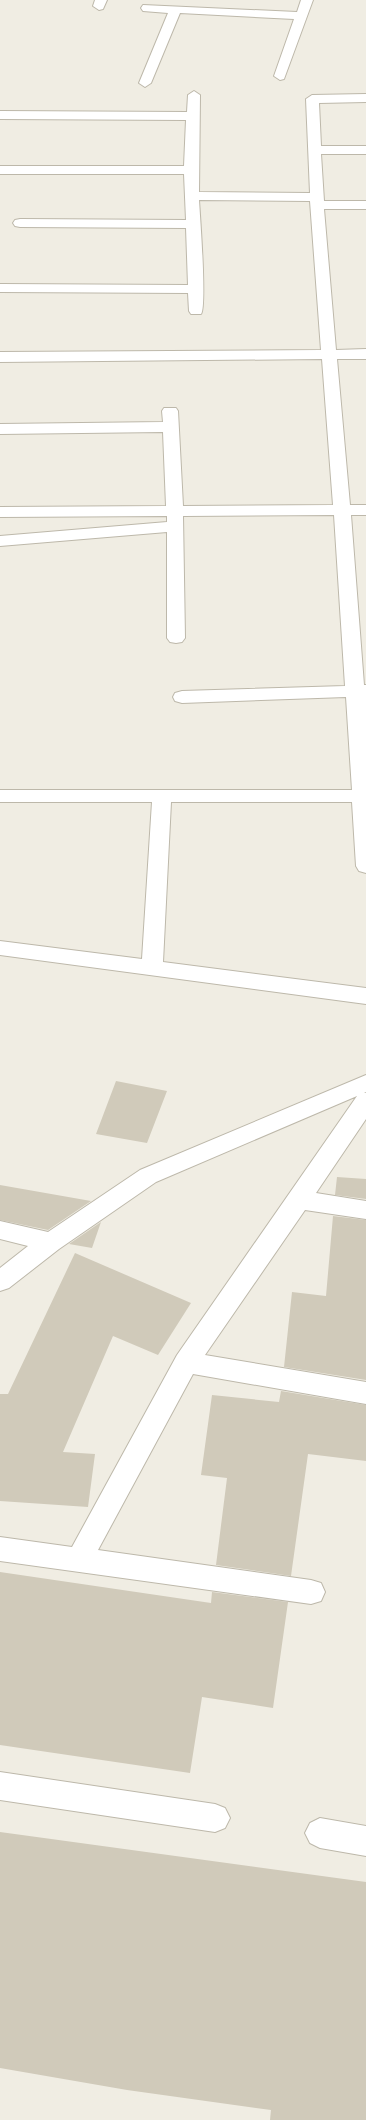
<svg xmlns="http://www.w3.org/2000/svg" width="366" height="2120" viewBox="0 0 366 2120" font-family="Montserrat,sans-serif">
<rect width="100%" height="100%" fill="#f0ede3"/>
<path fill="#d0caba" d="M116,1081L167,1091L147,1143L96,1134Z
M337,1177L366,1179V1199L335,1195Z
M0,1185L91,1201L48,1230L0,1220Z
M333,1216L366,1220V1380L284,1367L292,1292L326,1296Z
M101,1222L92,1248L69,1244Z
M75,1253L191,1303L158,1355L113,1336L63,1452L95,1454L88,1507L0,1501V1394H8Z
M281,1391L366,1405V1461L308,1454L291,1576L216,1565L227,1478L201,1475L212,1395L279,1402Z
M0,1572L211,1603L212,1592L288,1602L273,1708L202,1697L190,1773L0,1745Z
M0,1832L366,1882V2120H270L271,2110L127,2090L0,2068Z"/>
<g fill="none" stroke-linecap="round" stroke-linejoin="round">
<g stroke="#bdb8aa" stroke-width="2">
<path id="minor" d="M95,0H107L103,9L99,10L93,6Z
M301,0H313L284,79L280,80L274,76L294,19L180,13L151,83L145,87L139,83L168,13L143,11L141,8L143,5L297,12Z
M194,91L200,95L199,192L310,193L306,99L312,95L366,94V102L319,103L321,146H366V154H321L324,201H366V209H324L336,350L366,349V359H337L350,505H366V515H351L364,685H366V873L359,871L356,866L352,802H171L163,962L366,988V1004L0,955V941L142,959L152,802H0V790H352L346,697L182,703L175,701L173,697L175,693L182,691L345,686L334,515L183,516L185,638L182,642L176,643L170,642L167,638V532L0,546V536L167,522V516L0,517V507L166,506L163,432L0,434V424L163,422L162,411L164,408H176L178,411L183,506L333,505L322,359L0,362V352L321,350L310,201L199,200C200,216 207,306 201,314H191L189,311L188,293L0,292V284L188,285L186,228L20,227L15,226L13,223L15,220L20,219L186,220L184,174H0V166H184L186,120L0,119V111L187,112L188,95Z
M366,1075V1092L364,1093H366V1119L316,1193L366,1201V1219L305,1210L205,1355L366,1382V1404L193,1374L98,1550L311,1580L321,1583L325,1592L321,1601L311,1604L0,1561V1537L72,1547L177,1355L357,1096L156,1182L59,1249L9,1288L0,1291V1268L28,1246L0,1239V1221L48,1232L140,1170Z
M0,1772L215,1804L225,1808L230,1818L225,1828L215,1832L0,1800Z
M320,1818L366,1826V1856L320,1848L310,1843L305,1833L310,1823Z"/>
</g>
<use href="#minor" fill="#fff" fill-rule="evenodd"/>
</g>
</svg>
